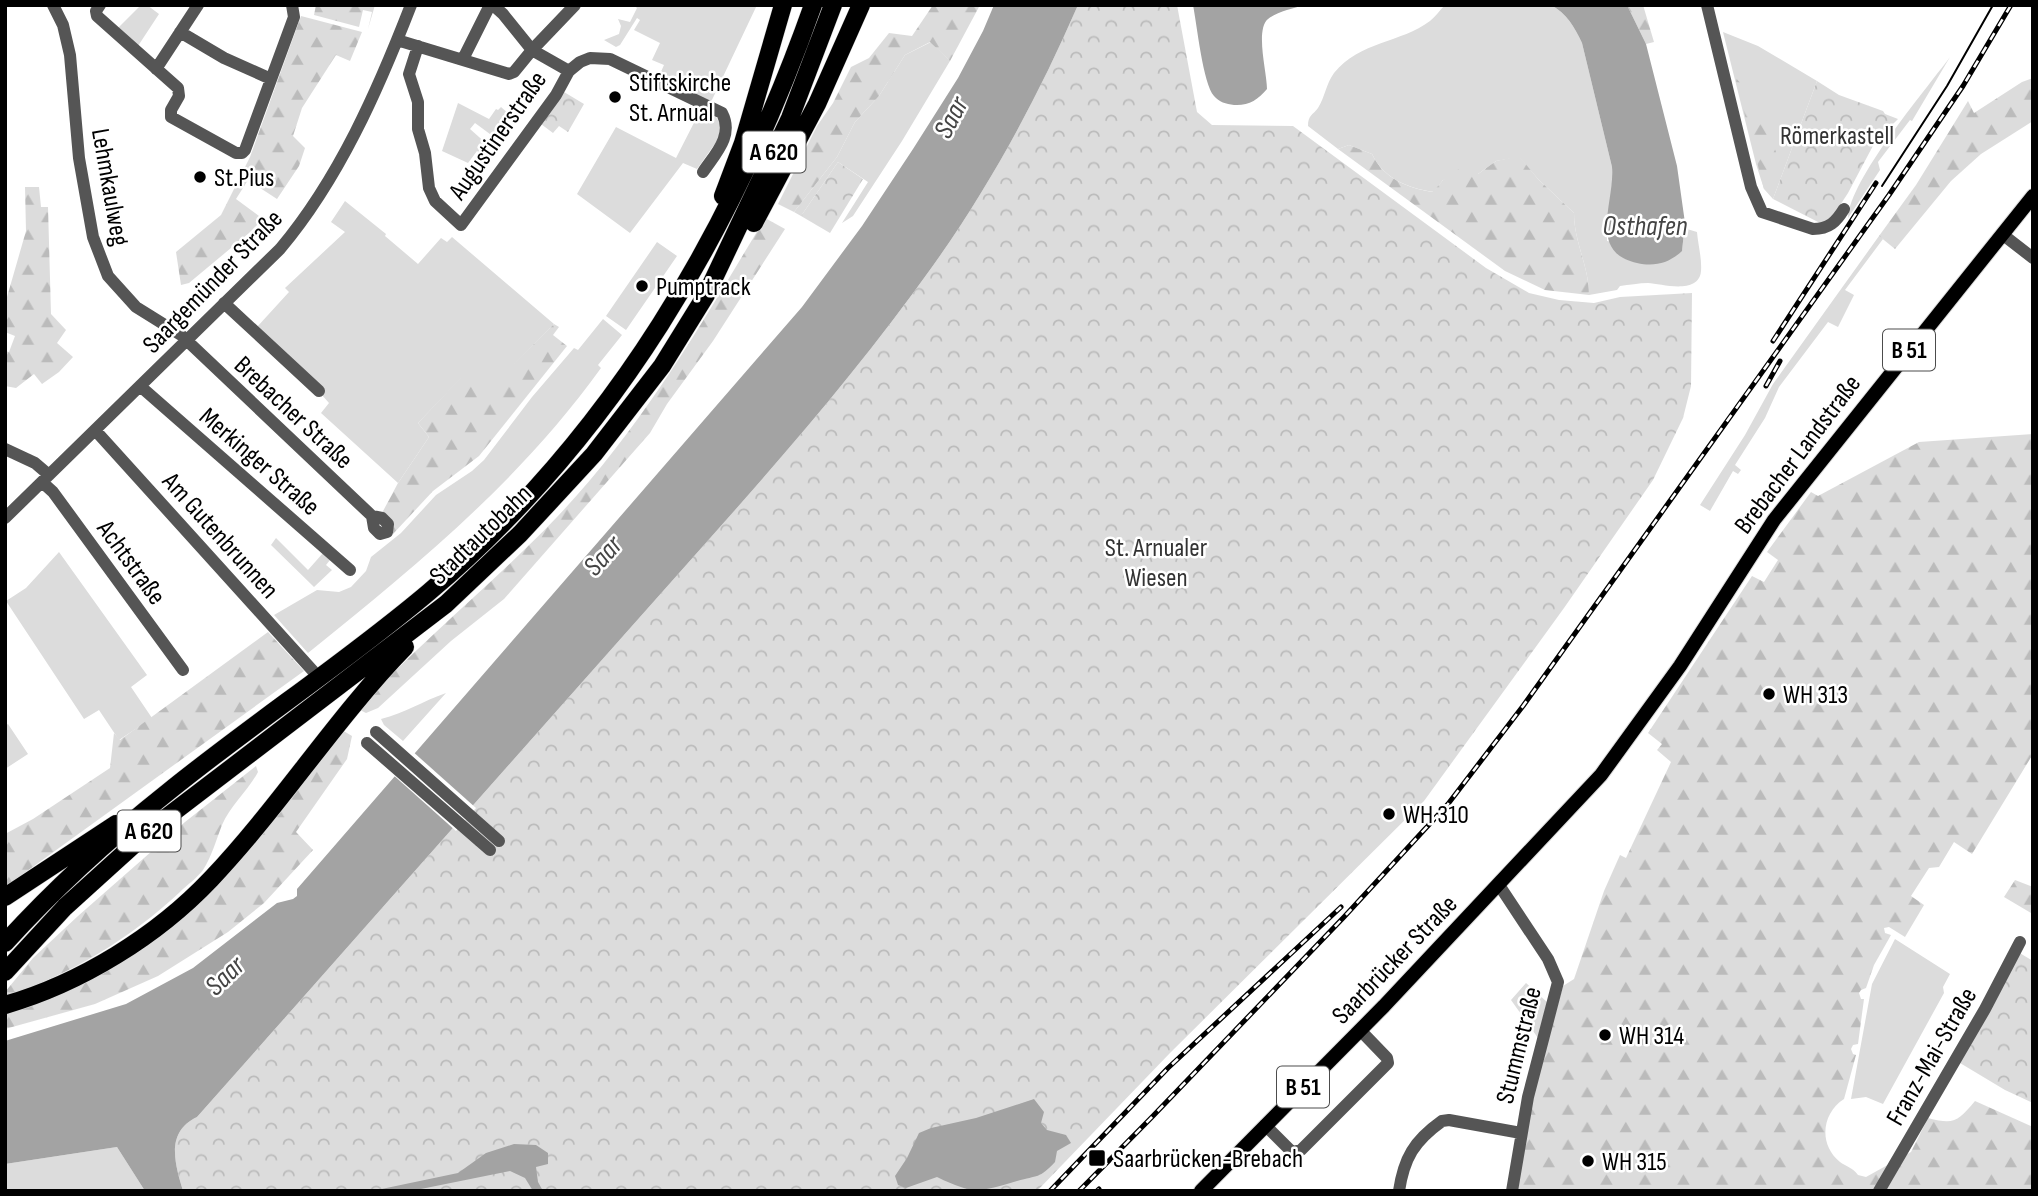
<svg xmlns="http://www.w3.org/2000/svg" width="2038" height="1196" viewBox="0 0 2038 1196" font-family="'Sofia Sans Condensed',sans-serif">
<defs>
<pattern id="forest-firs" width="22" height="20" patternUnits="userSpaceOnUse" patternTransform="scale(1.75)"><rect width="22" height="20" fill="#dcdcdc"/><path d="M5 1l3.5 6h-7zM16 11l3.5 6h-7z" fill="#bbb"/></pattern>
<pattern id="park-crowns" width="20" height="18" patternUnits="userSpaceOnUse" patternTransform="scale(1.75)"><rect width="20" height="18" fill="#dcdcdc"/><path d="M2 6a3 3 0 1 1 6 0M12 15a3 3 0 1 1 6 0" fill="none" stroke="#bbb"/></pattern>
</defs>
<rect width="100%" height="100%" fill="#fff"/>
<path fill="#dcdcdc" d="M141,5H147L159,14L138,46L118,28Z
M634,5H757L711,102L662,78L663,76L660,74L664,65L652,60L660,43L634,30L640,20L637,18L620,45L616,47L604,40L619,34L621,26L618,19L630,22L637,8Z
M1445,5H1551C1567,14 1574,26 1582,43L1612,167C1614,192 1606,216 1607,241L1682,251L1685,223L1687,229L1697,232C1698,244 1702,259 1701,271C1699,295 1662,284 1648,283C1639,283 1629,285 1620,286L1617,290L1589,295C1589,266 1574,242 1574,213L1538,179L1519,157L1496,161L1478,174L1443,180L1434,192C1408,188 1384,179 1372,154L1349,145L1338,149L1308,126C1308,115 1313,115 1318,108C1325,97 1326,84 1334,73C1360,41 1401,43 1430,21C1435,17 1440,10 1445,5Z
M1723,32L1758,46L1817,81L1773,199L1764,189L1756,164Z
M931,42L950,61L902,141L853,216L842,223L868,182L838,162L801,216L794,212L837,157L855,122L879,96L905,55Z
M1950,57L1912,121L1910,120L1878,162L1880,170L1848,218C1850,179 1924,92 1950,57Z
M458,103L489,119L496,109L498,110L501,107L510,115L494,137L475,123L470,129L488,145L482,154L477,151L468,163L442,151Z
M701,109L715,116L720,123L719,138L697,169L683,163L630,233L577,194L616,127L676,158Z
M345,201L386,234L385,236L418,264L441,238L447,242L452,237L554,324L490,389L466,373L418,423L429,437L398,483L321,413L329,403L321,394L324,388L257,327L289,292L285,288L345,232L331,222Z
M1879,236L1883,239L1845,290L1854,295L1838,327L1828,322L1779,387L1765,418L1735,465L1741,470L1738,474L1733,471L1710,511L1700,505L1745,435L1773,384Z
M657,242L677,256L626,330L606,316Z
M603,319L622,335L598,365L601,368C519,482 416,566 308,653L274,615L317,590L339,592L351,587L366,571L371,557L401,533L436,495L472,471L484,460L532,397L574,348L578,350Z
M276,538L308,570L323,553L330,560L326,565L332,570L314,587L271,545Z
M59,552L147,675L131,687L152,718L119,740L99,710L84,719L6,601L26,588Z
M446,693L403,741L384,725L381,719C405,713 423,701 446,693Z
M8,724L28,754L5,769V726Z
M1895,939L1950,974L1943,987L1944,993L1883,1104L1866,1097L1851,1099L1872,984Z
M1526,983L1547,1002L1538,1038L1511,1000Z
M117,1147L145,1191H5V1164Z"/>
<path fill="url(#forest-firs)" d="M316,5H375L368,29L372,12L363,10L359,27L314,15Z
M933,5H980L950,61L930,42L905,55L879,96L855,122L837,157L794,212L778,204L817,126L833,103L851,67L869,58L889,33L912,36Z
M1627,5H1643L1654,42L1646,44Z
M301,16L362,32L350,61L336,55L302,108L293,136L305,148L299,166L277,199L248,180L236,199L263,219L249,233L189,283L181,285L176,252L221,215L250,157Z
M1735,77L1751,95L1754,108L1762,114L1776,152L1767,186L1764,189Z
M2033,78V121L1981,154L1951,181L1895,249L1879,236L1916,185L1968,101L1974,113L2022,82Z
M1349,145L1372,154C1384,179 1408,188 1433,192L1443,180L1459,169L1478,174L1496,161L1519,156L1538,179L1574,213C1574,242 1589,266 1589,295L1545,290L1505,271L1338,149Z
M25,187H39L41,207H48L51,314L66,330L57,343L73,357L59,372L42,384L34,374L16,388L5,386V351L9,352L15,336L5,332V304L26,231Z
M765,218L785,229L713,341L667,404L650,433L504,599L451,641L378,708L366,713L358,709C421,641 493,584 557,517C641,429 703,322 765,218Z
M554,324L559,327L553,335L567,346L479,456L433,491L393,534L382,513L398,483L429,437L418,423L466,372L490,388Z
M2033,434V754L1972,854L1954,842L1939,867L1929,868L1911,896L1924,905L1905,937L1889,927L1884,928L1885,933L1891,935L1874,965L1866,988L1861,990L1859,993L1861,999H1864L1858,1044L1853,1045L1851,1049L1853,1054L1856,1055L1844,1099C1822,1113 1818,1144 1840,1162C1847,1167 1852,1167 1858,1175L1866,1177L1911,1152L1928,1118C1955,1125 1958,1121 1975,1101L2033,1127V1191H1516L1532,1098L1563,986L1574,979L1604,891L1620,855L1626,858L1671,762L1657,750L1662,744L1648,733L1752,576L1764,582L1778,560L1767,552L1811,492L1818,496L1919,442Z
M268,632L304,671L5,887V834L33,819L110,768L114,733L120,740Z
M342,730L352,736L347,759L296,832L313,850L264,903L228,932L158,976L95,1004L5,1029V1010L152,938Z
M256,766L258,772C248,791 230,806 222,825C216,840 212,856 203,870C197,878 187,885 180,892C131,938 69,976 5,996V992L33,958L78,916L185,822Z
M2015,880L2033,887V910L2031,913L2004,897Z"/>
<path fill="url(#park-crowns)" d="M1078,5H1177L1197,112L1212,125L1293,126L1486,268L1529,293L1559,300L1594,303L1620,297L1692,293L1691,386L1683,418L1653,480L1564,608L1424,801L1170,1053L1037,1191H183C175,1164 165,1132 197,1117C339,957 481,796 624,635C730,515 839,398 932,267C990,186 1038,97 1078,5Z
M1817,81L1839,95L1883,111L1885,114L1898,119L1875,142L1848,193L1833,216L1826,222H1818L1773,199Z
M564,92L584,104L568,132L559,126L553,133L541,124Z
M838,162L863,179L830,233L801,216Z
M2018,952L2033,961V1103L2005,1090L1960,1063Z"/>
<path fill="#a3a3a3" d="M994,5H1078C1038,97 990,186 932,267C839,398 730,515 624,635C481,796 339,957 197,1117C165,1132 175,1164 183,1191H145L117,1147L5,1164V1041L126,1004L193,968L277,903L293,899L297,896V889L802,307L862,226L913,149L958,78L983,31Z
M1193,5H1304C1293,9 1278,11 1268,19C1255,30 1267,72 1267,89C1258,100 1248,106 1234,105C1226,104 1219,102 1214,96C1203,84 1197,25 1193,5Z
M1551,5H1627L1646,44L1677,166L1685,223L1682,251C1669,263 1655,267 1637,263C1587,252 1615,203 1612,167L1582,43C1574,26 1567,14 1551,5Z
M1034,1099L1044,1112L1041,1123L1047,1130L1066,1135L1071,1143L1057,1151L1055,1162C1039,1179 1038,1175 1017,1181C979,1192 974,1195 937,1177L906,1188L898,1185L895,1176L907,1158L919,1133L931,1128L976,1118Z
M514,1144L536,1145L548,1153V1164L536,1167L538,1182L543,1191H533L525,1178L510,1171L411,1191H372L458,1173L486,1153Z"/>
<path fill="#fff" d="M411,750L476,808L456,831L391,773Z"/>
<g fill="none" stroke-linecap="round" stroke-linejoin="round">
<g stroke="#dbdbdb" stroke-width="16">
<path id="major" d="M1201,1191L1384,1006L1601,775L1680,666L1774,520L2033,196"/>
</g>
<g stroke="#dbdbdb" stroke-width="19">
<path id="highway" d="M723,196L743,143L783,5
M754,223L817,104L861,5
M5,897L116,824
M5,943C55,888 110,838 168,792C253,723 345,663 429,592C614,435 733,231 813,5
M5,972L65,907L150,830L446,604L520,534L594,454L662,366L706,295L790,118L833,5
M5,1005C81,983 157,936 211,879C281,805 335,719 405,647"/>
</g>
<path stroke="#555" stroke-width="12" d="M53,5L63,25L70,55L79,158L93,237L108,276L136,307L181,335L372,516L382,518L388,524L387,532L380,534L374,528L372,516
M100,5L96,11L97,16L178,88L179,96L171,110V117L236,153H242L245,150L294,17L292,5
M493,5L503,14L532,50L569,71
M1707,5L1751,187L1762,212L1813,229C1829,229 1836,222 1844,209
M180,32L224,58L271,79
M397,40L509,74L514,72L532,50L575,5
M418,46L409,74L418,102V129L425,153L429,188L435,201L461,225L556,95L569,71L580,62L590,58L610,59L722,113C734,136 715,154 703,172
M463,59L490,5
M156,69L198,5
M2002,234L2033,258
M224,303L319,391
M140,386L350,570
M95,430L313,671
M5,449L35,463L49,475
M42,482L53,492L183,670
M5,518L280,249C339,179 378,90 411,5
M376,732L499,841
M367,743L490,850
M1499,885L1548,959L1558,982L1528,1097L1512,1191
M1265,1125L1292,1152L1301,1150L1388,1063L1387,1058L1360,1030
M1399,1191C1404,1158 1414,1141 1442,1121L1449,1120L1521,1133
M1879,1191L1985,1009L2020,942"/>
<use href="#major" stroke="#000" stroke-width="14"/>
<use href="#highway" stroke="#000" stroke-width="18"/>
<path stroke="#000" stroke-width="2" d="M1882,186L1947,86L1993,5"/>
<g stroke="#000" stroke-width="5">
<path id="rail" d="M1773,341L1876,183
M1766,386L1780,361
M1050,1191L1168,1068L1341,907
M1079,1191L1152,1117L1344,917L1448,804L1523,706L1889,195L1963,86L2011,5
M1097,1191L1099,1189"/>
</g>
<use href="#rail" stroke="#fff" stroke-width="2.5" stroke-dasharray="8" stroke-linecap="butt"/>
</g>
<g fill="#000" stroke="#fff" stroke-width="2.5">
<circle cx="615" cy="97" r="7"/>
<circle cx="200" cy="177" r="7"/>
<circle cx="642" cy="286" r="7"/>
<circle cx="1769" cy="694" r="7"/>
<circle cx="1389" cy="814" r="7"/>
<circle cx="1605" cy="1035" r="7"/>
<rect x="1088" y="1149" width="18" height="18" rx="3.5"/>
<circle cx="1588" cy="1161" r="7"/>
</g>
<g text-anchor="middle" stroke-width="5" stroke-linejoin="round" paint-order="stroke">
<g fill="#fff" stroke="#4c4c4c" stroke-width="2">
<rect x="742.5" y="131.5" width="63" height="41" rx="5"/>
<rect x="1883" y="329.5" width="52" height="41" rx="5"/>
<rect x="117.5" y="810.5" width="63" height="41" rx="5"/>
<rect x="1277" y="1066.5" width="52" height="41" rx="5"/>
</g>
<g font-size="24" font-weight="bold" fill="#000">
<text x="774" y="160">A 620</text>
<text x="1909" y="358">B 51</text>
<text x="149" y="839">A 620</text>
<text x="1303" y="1095">B 51</text>
</g>
<g font-size="26" fill="#000" stroke="#fff" text-anchor="start">
<text x="629" y="91">Stiftskirche<tspan x="629" dy="30">St. Arnual</tspan></text>
<text x="214" y="186">St.Pius</text>
<text x="656" y="295">Pumptrack</text>
<text x="1783" y="703">WH 313</text>
<text x="1403" y="823">WH 310</text>
<text x="1619" y="1044">WH 314</text>
<text x="1113" y="1167">Saarbrücken-Brebach</text>
<text x="1602" y="1170">WH 315</text>
</g>
<g font-size="26" fill="#000" stroke="#fff">
<text transform="translate(497 135) rotate(-55)" y="9">Augustinerstraße</text>
<text transform="translate(111 187) rotate(80)" y="9">Lehmkaulweg</text>
<text transform="translate(212 281) rotate(-46)" y="9">Saargemünder Straße</text>
<text transform="translate(294 412) rotate(43)" y="9">Brebacher Straße</text>
<text transform="translate(1797 454) rotate(-53)" y="9">Brebacher Landstraße</text>
<text transform="translate(260 461) rotate(41)" y="9">Merkinger Straße</text>
<text transform="translate(480 534) rotate(-44)" y="9">Stadtautobahn</text>
<text transform="translate(221 535) rotate(48)" y="9">Am Gutenbrunnen</text>
<text transform="translate(132 562) rotate(54)" y="9">Achtstraße</text>
<text transform="translate(1394 959) rotate(-46)" y="9">Saarbrücker Straße</text>
<text transform="translate(1518 1045) rotate(-76)" y="9">Stummstraße</text>
<text transform="translate(1931 1056) rotate(-60)" y="9">Franz-Mai-Straße</text>
</g>
<g font-size="26" fill="#333" stroke="#fff">
<text x="1837" y="144">Römerkastell</text>
<text x="1156" y="556">St. Arnualer<tspan x="1156" dy="30">Wiesen</tspan></text>
</g>
<g font-size="28" font-style="italic" fill="#444" stroke="#fff">
<text transform="translate(950 117) rotate(-62)" y="10">Saar</text>
<text x="1645" y="235">Osthafen</text>
<text transform="translate(602 555) rotate(-48)" y="10">Saar</text>
<text transform="translate(224 975) rotate(-44)" y="10">Saar</text>
</g>
</g>
<rect width="2038" height="1196" fill="none" stroke="#000000" stroke-width="14"/>
</svg>
